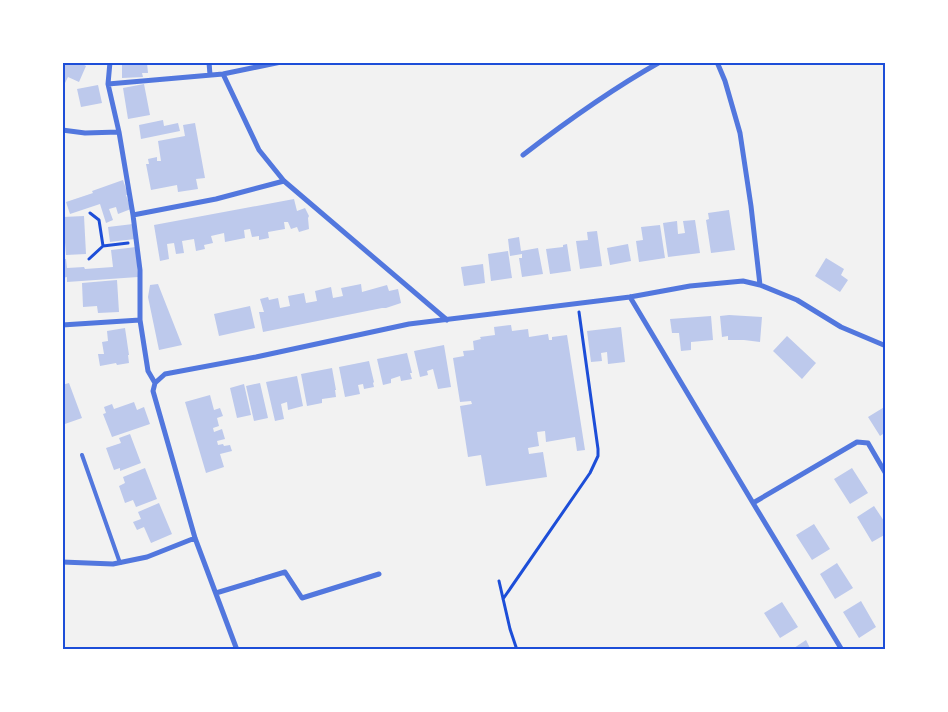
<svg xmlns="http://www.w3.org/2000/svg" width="948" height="712" viewBox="0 0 948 712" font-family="Commissioner,sans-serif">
<rect width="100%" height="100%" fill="#f2f2f2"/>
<path fill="#bdc9ec" d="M62,62H79L86,66L79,82L68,77L62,89Z
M122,62L147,63L148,73H142L143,77L122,78Z
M144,84L150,115L128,119L123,88Z
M98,85L102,103L81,107L77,89Z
M163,120L164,126L178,123L180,131L141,139L139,125Z
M195,123L205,178L196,179L198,189L178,192L177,185L151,190L146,164H149L148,159L157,157V161H161L158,141L185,136L183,125Z
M123,180L128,195H126L131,209L118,214L116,207L109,209L113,220L106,223L100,204L70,214L66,202L93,193L92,191Z
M294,199L297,211L305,208L309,216L308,218L309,229L299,232L297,227L291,229L288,222H284L285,229L268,232L269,238L259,240V236L252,237L250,229L244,230L245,238L225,242L224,233L211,236L213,243L204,245L205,249L196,251L194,239L182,241L184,253L176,254L174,243L167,244L169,259L160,261L154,225Z
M729,210L735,250L711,253L706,220L709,219L708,213Z
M84,216L86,254L66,255L63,217Z
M695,220L700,253L668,257L663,223L677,221L678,234L685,233L683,221Z
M133,224L135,239L110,242L108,227Z
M660,225L665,258L639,262L636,241L643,240L641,227Z
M597,231L602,266L580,269L576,241L588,240L587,232Z
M519,237L521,251L538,248L543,274L522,277L519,258H522V254L510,256L508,239Z
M567,244L571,271L550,274L546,249L563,247V245Z
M628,244L631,261L610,265L607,248Z
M136,247L138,277L67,282V277L62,278V259H66L67,268L84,267L85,269L113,267L111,250Z
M508,251L512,278L491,281L488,254Z
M826,258L844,269L841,275L848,280L840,292L815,276Z
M483,264L485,283L464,286L461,267Z
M117,280L119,312L98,313L97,306L83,307L82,283Z
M158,284L182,345L159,350L148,297L150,285Z
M361,284L362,292L387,285L389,291L398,289L401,303L386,308H382L263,332L259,312H264L260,299L268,297L269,300L278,298L280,308L290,306L288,296L304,293L306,303L317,301L315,291L331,287L333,298L343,296L341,288Z
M250,306L255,328L219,336L214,314Z
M729,315L762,317L760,342L744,340H728V336L722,337L720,316Z
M711,316L713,340L691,342V350L681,351L679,333H672L670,319Z
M511,325L512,331L528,329L529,337L548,334L549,340H552V337L567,335L585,450L577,451L575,437L546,442L545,431L537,432L539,446L528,448L529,454L543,452L547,477L486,486L481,455L468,457L460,406L472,404L471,401L460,402L453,358L464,356L463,351L474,350L473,341L481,339L480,337L495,335L494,327Z
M621,327L625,362L608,364L607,352L601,353L602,361L591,362L587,331Z
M125,328L129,355H128L129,363L117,365L116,363L100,366L98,354H104L102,342L108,341L107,331Z
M787,336L816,363L802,379L773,351Z
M444,345L451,387L438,389L433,369L427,371L428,375L420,377L414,351Z
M407,353L412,373H410L412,379L401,381L400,376L391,379V383L383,385L377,359Z
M369,361L374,382L373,383L374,387L364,389L363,384L358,385L360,394L345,397L339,367Z
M332,368L336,390H335L336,397L322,399V403L307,406L301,374Z
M297,376L303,406L288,410L287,402L281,404L284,419L275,421L266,382Z
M69,383L82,418L62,425V385Z
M260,383L268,418L254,421L246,386Z
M244,384L251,415L237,418L230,388Z
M210,395L214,410L220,408L223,416L217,418L219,426L213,428L214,432L222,429L225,439L217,441L218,445L223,444L224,446L230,445L232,451L220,454L224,467L206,473L185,402Z
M134,402L137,410L144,407L150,424L112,437L103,414L106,413L104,407L112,404L114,409Z
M886,406V432L880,436L868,417Z
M130,434L141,463L120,471V468L114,470L106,448L121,443L119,438Z
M145,468L157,499L136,507L133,500L125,503L119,486L125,483L123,477Z
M852,468L868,493L850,504L834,479Z
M159,503L172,534L151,543L144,527L137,530L133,522L141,519L138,512Z
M874,506L886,524V534L872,542L857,517Z
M814,524L830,549L812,560L796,535Z
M837,563L853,588L835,599L820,574Z
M861,601L876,627L859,638L843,612Z
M782,602L798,627L780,638L764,613Z
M806,640L811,650H791Z"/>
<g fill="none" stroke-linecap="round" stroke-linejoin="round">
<path stroke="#1d4ed8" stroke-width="3" d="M90,213L99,220L103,246
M89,259L103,246L128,243
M499,581L510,629L517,650
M503,599L590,473L598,456V449L579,312"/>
<path stroke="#5277de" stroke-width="4" d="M82,455L120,563"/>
<path stroke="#5277de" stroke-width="5" d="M110,62L108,84L119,132L133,215L140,270V320L148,371L155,383L153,391L195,538L237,650
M209,62L210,75
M717,62L725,81L740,133L751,206L760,285
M223,74L259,150L284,181L447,320
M108,84L223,74L281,62
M62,130L85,133L119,132
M523,155C567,121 612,89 660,62
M133,215L216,199L284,181
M630,297L753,503L842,650
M62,325L140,320
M155,383L165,374L256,357L409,324L630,297L690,286L743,281L760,285L797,300L841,327L886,346
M753,503L857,442L868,443L886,474
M62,562L113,564L147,557L195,538
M216,593L285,572L302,598L379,574"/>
</g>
<rect width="948" height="712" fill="none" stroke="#ffffff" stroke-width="128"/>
<rect x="64" y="64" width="820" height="584" fill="none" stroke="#1d4ed8" stroke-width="2"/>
</svg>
